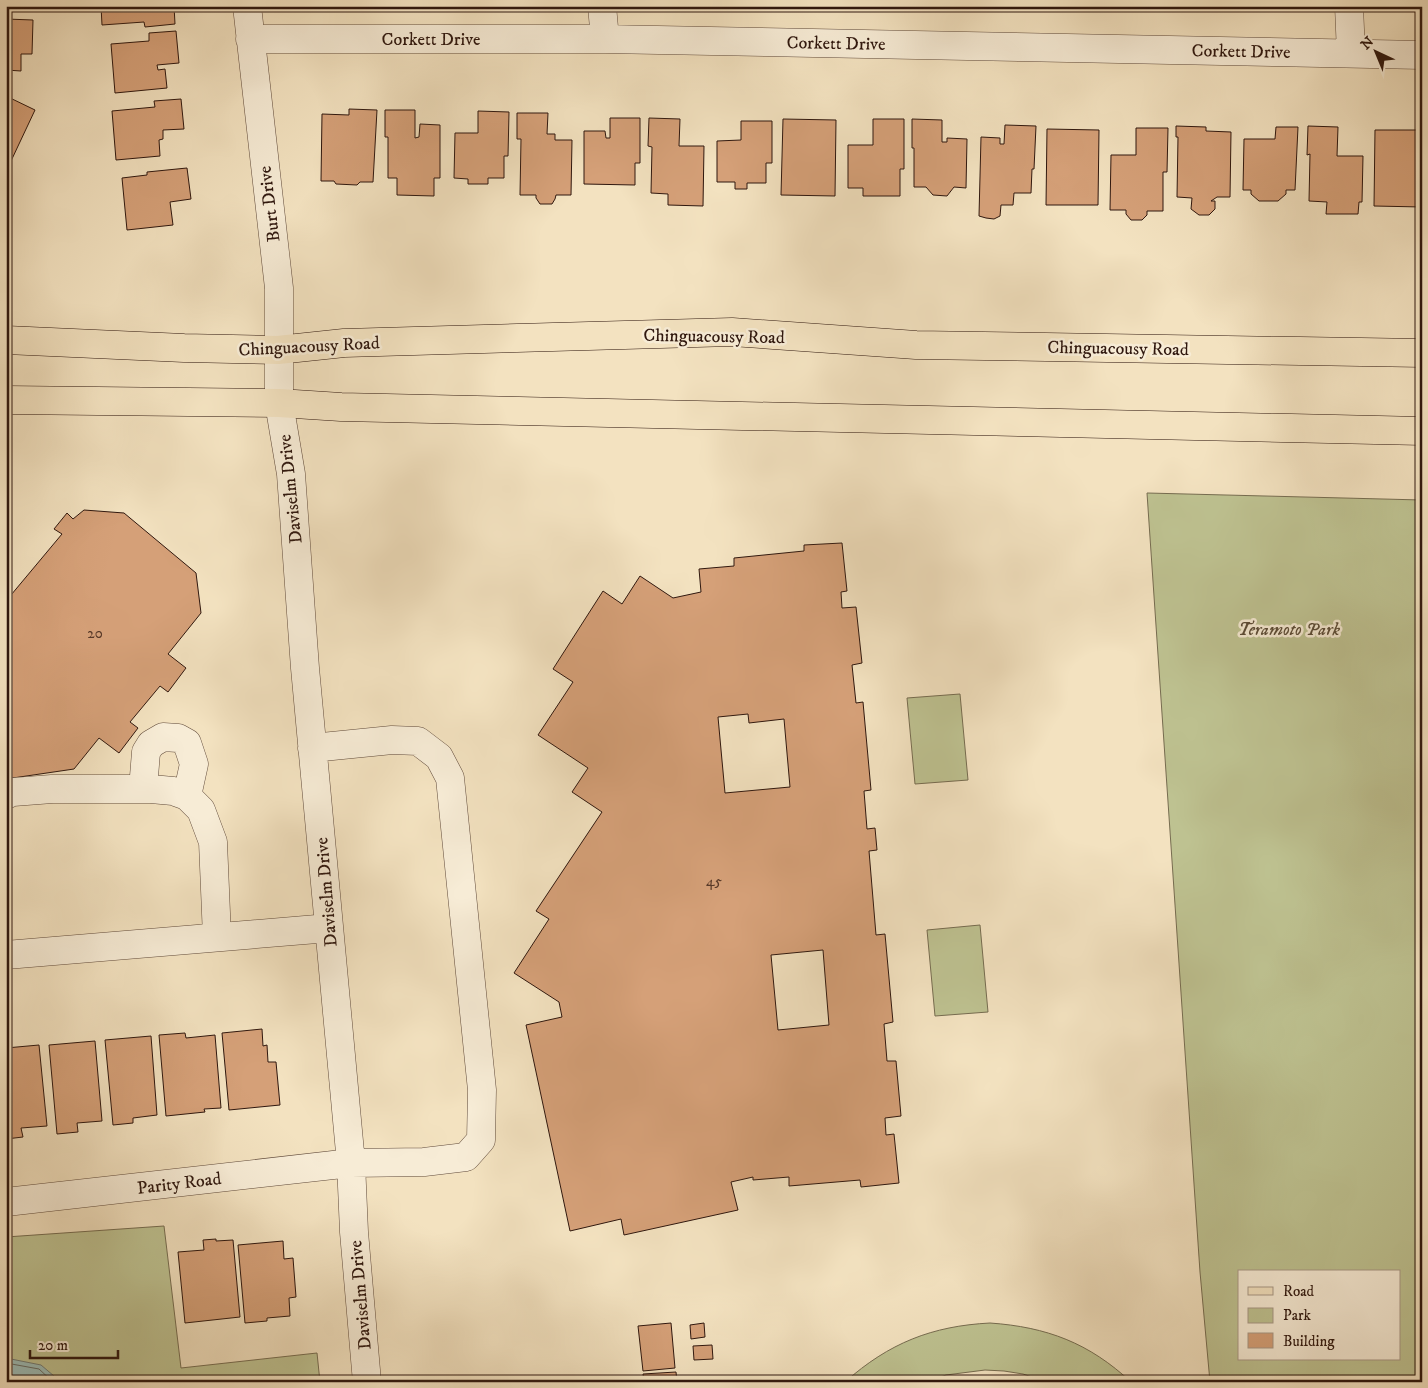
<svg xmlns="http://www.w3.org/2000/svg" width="1428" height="1388" viewBox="0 0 1428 1388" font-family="'IM FELL DW Pica',serif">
<rect width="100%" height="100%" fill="#f3e2c0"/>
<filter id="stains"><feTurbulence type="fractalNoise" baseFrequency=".004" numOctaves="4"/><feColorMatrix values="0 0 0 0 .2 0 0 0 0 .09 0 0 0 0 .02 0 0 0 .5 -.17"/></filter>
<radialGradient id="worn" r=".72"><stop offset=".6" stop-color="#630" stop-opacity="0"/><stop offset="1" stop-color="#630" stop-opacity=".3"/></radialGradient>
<path fill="#bec291" stroke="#766c50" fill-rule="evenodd" d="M1147,493L1422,500V1382H1210L1200,1272ZM1239,1272H1399V1359H1239Z
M960,694L968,780L915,784L907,698Z
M980,925L988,1012L935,1016L927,930Z
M164,1226L181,1368L317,1353L320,1382H6V1237Z
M990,1323C1047,1327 1089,1343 1131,1382H1047L1023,1374L1004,1371L985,1370L946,1375L927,1382H845C889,1343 932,1326 990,1323Z"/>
<path fill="#9cbdb8" stroke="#707b74" d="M6,1358L41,1365L61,1382H6Z"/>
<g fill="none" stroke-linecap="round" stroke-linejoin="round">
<path stroke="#666a63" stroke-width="1" d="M6,1363L39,1369L53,1382"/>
</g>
<path fill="#d5a078" stroke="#2f170e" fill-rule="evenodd" d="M101,6H174L175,24L145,27L144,22L102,25Z
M6,19L33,20L32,54H21V71L6,70Z
M176,31L179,63L157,65L158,70L165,69L167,88L115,93L111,44L149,41V33Z
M6,96L35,110L11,161L6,159Z
M181,99L184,129L163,130V139L159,140L160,156L116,160L112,111L155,107L154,101Z
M349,109L377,110L373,182H360L357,185L336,184L334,181H321L322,114L349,115Z
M385,110H415V138L419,137L420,124L440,125V178H434V196L397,195V178H388V137H385Z
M478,111L509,112L508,156H504V178H488V184H468V179L454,178L455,133H478Z
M517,113H548L547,134H555V140H572L571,195H556L555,199L552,204H540L536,198V195H520L521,139H517Z
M610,118H640V163H635V185L584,184V131H605L606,138H610Z
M649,118L680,119L679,146H704L703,206L668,205V194L651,193L652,147L648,146Z
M783,119L836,120L835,196L781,195Z
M873,119H904V169H900V196H863V188H848V145H873Z
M912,119L942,120V142H947V138L967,139L966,188L954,187L947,196L933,195L926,187H914V148H912Z
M741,121H772V163H766V183H747V189H735V182H717V141L741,140Z
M1005,125L1036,126L1034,169H1032L1031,193H1014L1013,205H1001L1000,216L994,219L986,218L979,216L981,137L1000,138V144H1004Z
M1176,126L1206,127V131L1231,132L1230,197H1217L1211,201H1215V209L1209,215H1199L1191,209L1192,198L1177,197L1178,137H1176Z
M1308,126L1338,127L1337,156H1363L1362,202H1359L1358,214H1326L1327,202L1309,201L1310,154L1307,155Z
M1276,127H1298L1295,190H1286V194L1278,201H1259L1251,194V190H1243L1244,139H1275Z
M1136,128H1168L1167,172H1163V211H1147V215L1142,220H1131L1126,214V210H1110L1111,155H1136Z
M1047,129L1099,130L1098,205H1046Z
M1375,130H1422V207L1374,206Z
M187,168L191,199L170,202L173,225L127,230L122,178L147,175V172Z
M84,510L124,513L196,573L201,613L168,654L186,668L168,692L160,686L130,722L138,728L119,753L99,738L74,769L6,779V601L62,534L54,529L67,513L73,519Z
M842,543L847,591L841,592L842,608L856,607L862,663L852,665L856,703L863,702L871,790L864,791L867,829L875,828L877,850L869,851L876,935L885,934L893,1022L884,1024L887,1061H896L901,1116L885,1118L886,1135L894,1134L899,1183L861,1187L860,1180L789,1186V1177L753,1180V1177L731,1182L738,1210L624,1235L621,1219L570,1231L526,1025L562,1017L559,1002L514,973L549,919L536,911L602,812L572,792L588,768L538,735L573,682L553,669L603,591L622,604L640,576L673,598L701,592L699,569L734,566V558L804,551V545ZM748,714L749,723L784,719L790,787L725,793L718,717ZM823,950L829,1025L778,1030L771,955Z
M262,1029L263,1046L267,1045L268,1062H276L280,1105L229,1110L222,1033Z
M185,1033L186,1038L215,1035L221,1108L204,1109L205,1112L166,1116L159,1035Z
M151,1036L157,1115L133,1118V1123L113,1125L105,1040Z
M95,1041L102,1121L77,1123L78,1132L57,1134L49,1045Z
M39,1045L47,1126L21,1128L23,1137L6,1139V1048Z
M216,1239V1241L233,1240L240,1317L185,1323L178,1252L204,1250L203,1240Z
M283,1241L284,1259L293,1258L296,1297L289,1298L290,1316L267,1318V1321L245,1323L238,1245Z
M671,1323L675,1368L643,1371L638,1326Z
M704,1323L705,1337L691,1339L690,1325Z
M712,1345L713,1359L694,1360L693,1346Z
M676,1372L677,1382H644L643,1374Z"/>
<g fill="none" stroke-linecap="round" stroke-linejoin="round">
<g stroke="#604a3a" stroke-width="29">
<path id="minor" d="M247,6L279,288V403L291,474L305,668L351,1163L354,1232L367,1382
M602,6L605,39
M1349,6L1351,53
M250,39H605L1422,55
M143,789L146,752L151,744L163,737L178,738L187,743L194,764L187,796
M6,795L13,792L52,789H151L173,791L187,796L201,810L213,842L217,937
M6,955L329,928
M6,1202L351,1163L424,1162L466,1157L481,1140L482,1090L450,778L439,757L418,741L392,740L312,748"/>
</g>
<g stroke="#2f170e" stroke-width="29">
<path id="major" d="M6,340L184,348L278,350L344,343L732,332L916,345L1422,353
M6,400L279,403L341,407L1422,431"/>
</g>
<use href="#minor" stroke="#f7ecd6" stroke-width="28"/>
<use href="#major" stroke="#f3e2c0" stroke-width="28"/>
</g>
<g text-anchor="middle" stroke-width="5" stroke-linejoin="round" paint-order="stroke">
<g font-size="15" fill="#583928">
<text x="95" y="638">20</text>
<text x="714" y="886">45</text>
</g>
<g font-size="18" fill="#2f170e" stroke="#f7ecd6">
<text x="431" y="45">Corkett Drive</text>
<text transform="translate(836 43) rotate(1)" y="6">Corkett Drive</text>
<text transform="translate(1241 51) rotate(1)" y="6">Corkett Drive</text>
<text transform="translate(269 204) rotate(-97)" y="6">Burt Drive</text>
<text transform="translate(714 336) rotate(1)" y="6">Chinguacousy Road</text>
<text transform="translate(309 346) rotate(-3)" y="6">Chinguacousy Road</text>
<text transform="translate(1118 348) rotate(1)" y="6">Chinguacousy Road</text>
<text transform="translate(290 489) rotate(-96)" y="6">Daviselm Drive</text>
<text transform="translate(326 892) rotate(-95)" y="6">Daviselm Drive</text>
<text transform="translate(179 1183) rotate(-7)" y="6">Parity Road</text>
<text transform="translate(360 1295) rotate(-95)" y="6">Daviselm Drive</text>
</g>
<g font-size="18" font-style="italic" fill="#5a4a35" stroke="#f7ecd6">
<text x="1289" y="635">Teramoto Park</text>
</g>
</g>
<rect width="1428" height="1388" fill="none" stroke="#f3e2c0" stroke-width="25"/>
<rect x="8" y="8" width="1413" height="1373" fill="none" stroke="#2f170e" stroke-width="2.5"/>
<rect x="12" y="12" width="1403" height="1363" fill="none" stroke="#2f170e"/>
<rect x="1238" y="1270" width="162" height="90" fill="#f7ecd6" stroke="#a79786"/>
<rect x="1248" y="1287" width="25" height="8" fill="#f3e2c0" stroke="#a79786"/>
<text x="1283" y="1296" font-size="15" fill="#2f170e">Road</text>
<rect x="1248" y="1308" width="25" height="15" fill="#bec291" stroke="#a79786"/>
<text x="1283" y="1320" font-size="15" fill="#2f170e">Park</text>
<rect x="1248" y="1333" width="25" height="15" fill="#d5a078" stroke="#a79786"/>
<text x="1283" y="1346" font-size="15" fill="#2f170e">Building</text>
<g transform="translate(1376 52) rotate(316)" stroke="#f7ecd6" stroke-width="4" paint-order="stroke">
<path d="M0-4L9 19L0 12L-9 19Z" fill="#2f170e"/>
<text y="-8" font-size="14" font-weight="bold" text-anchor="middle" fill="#2f170e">N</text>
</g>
<path d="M30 1350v8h88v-8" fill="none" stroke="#2f170e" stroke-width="2.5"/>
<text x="38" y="1350" font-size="15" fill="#2f170e" stroke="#f7ecd6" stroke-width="4" paint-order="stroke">20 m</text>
<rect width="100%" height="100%" filter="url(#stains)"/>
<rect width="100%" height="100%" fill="url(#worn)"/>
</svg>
